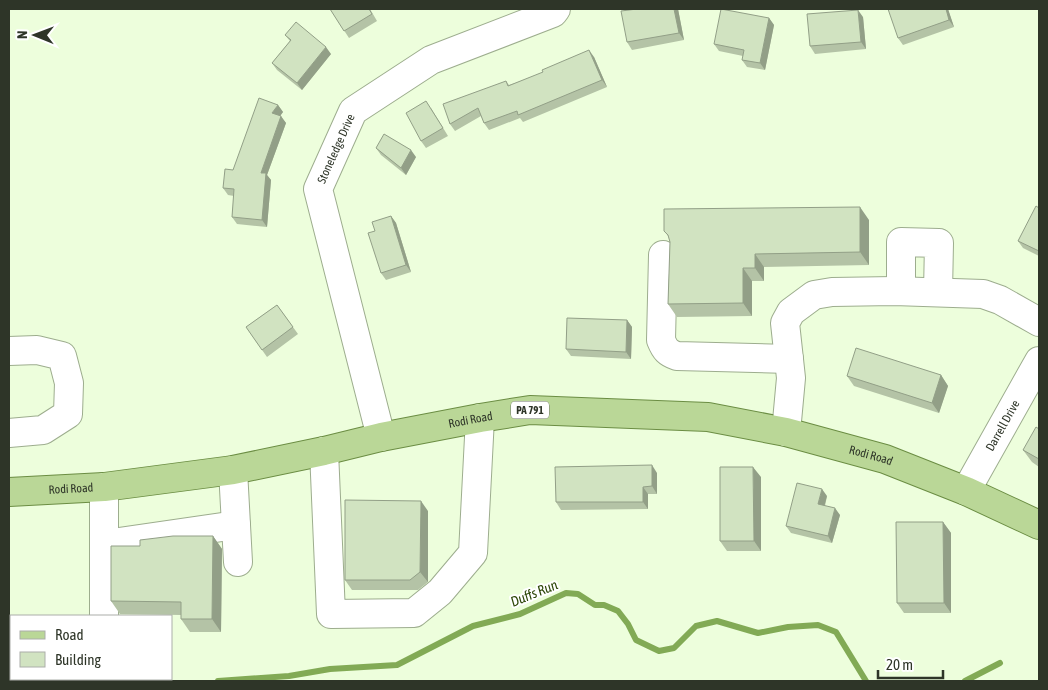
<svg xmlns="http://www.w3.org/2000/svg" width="1048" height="690" viewBox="0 0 1048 690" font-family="'Asap Condensed',sans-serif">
<rect width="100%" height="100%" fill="#edfedc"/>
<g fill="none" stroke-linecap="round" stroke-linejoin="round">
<path stroke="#82aa55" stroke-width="6" d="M9,674H11
M92,679L113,681
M218,681L289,676L330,669L397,665L473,626L520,614L566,593L578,594L595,605H604L618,611L628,624L636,640L659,651L674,648L696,626L717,621L758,633L788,627L818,625L836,632L866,681
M965,681L1000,663"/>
<g stroke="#9dad8e" stroke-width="30">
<g id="minor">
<path d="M663,255L661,340C665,350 668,353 677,356L789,359"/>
<path d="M901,291V242L939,243L938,292"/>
<path d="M9,351L37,350L62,356L69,383L68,414L43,430L9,433"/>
<path d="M786,432L791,378L785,323L791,312L814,295L832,292L894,291L983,294L1000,300L1039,322"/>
<path id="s1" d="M381,437L318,189L353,111L431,60L553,13L556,9"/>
<path d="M324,451L331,614L414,613L440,592L473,553L480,418"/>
<path d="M233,470L238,562"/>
<path id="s2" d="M966,491L1039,361"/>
<path d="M105,544L236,525"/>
<path d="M104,616V487"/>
</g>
</g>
<g stroke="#6b8d43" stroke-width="30">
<g id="major">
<path id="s3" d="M9,492L104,487L233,470L324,451L381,437L480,418L530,410L708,417L786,432L885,459L966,491L1039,525"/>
</g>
</g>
<use href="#minor" stroke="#fff" stroke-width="28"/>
<use href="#major" stroke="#bad797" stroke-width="28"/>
</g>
<path fill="#b4c3a6" d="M330,9H370L377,21L349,38Z
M678,9L684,40L632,50L627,42Z
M948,9L954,27L903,45L898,38Z
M863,17L866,49L815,54L810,46Z
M769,18L774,25L765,70L747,67L742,60L743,56L719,51L714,44Z
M285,35L331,54L302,90L277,70L272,63L290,41Z
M594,57L607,87L523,122L520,118L489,130L484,123L481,116L455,131L450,124L506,81L509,85Z
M278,105L283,112L280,116L286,123L267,175L271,180L267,227L237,224L232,217L234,196L228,195L223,188L233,170Z
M431,108L448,136L426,148L421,141Z
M376,148L416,157L406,175L381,155Z
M1039,208V256L1023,248L1018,241Z
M391,216L396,223L411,272L386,280L381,273L375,231Z
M869,220V265L764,267V281H752V316L677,317L668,304L670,242L668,236L664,231Z
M277,305L298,334L267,357L246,327Z
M627,320L632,327L631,359L571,356L566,349Z
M941,375L948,386L939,413L854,386L847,376Z
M1039,429V467L1032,462L1023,450Z
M657,473V494H648V509L561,510L556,502Z
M761,477V551H727L720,541Z
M827,496L825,506L840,515L832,543L791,533L786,526Z
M428,511V582L418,590H352L345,580Z
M943,522L951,533V613H904L897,603Z
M213,536L222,549L221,632H190L181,619V615L120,614L111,601L140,546Z"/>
<path fill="#929f87" d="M674,9H678L684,40L679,33Z
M946,9H948L954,27L949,20Z
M858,10L863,17L866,49L861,42Z
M769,18L774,25L765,70L760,63Z
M326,47L331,54L302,90L297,83Z
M589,50L594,57L607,87L602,80Z
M278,105L283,112L277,120L272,113Z
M281,116L286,123L267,175L271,180L267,227L262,220L261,173Z
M411,150L416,157L406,175L401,168Z
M860,207L869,220V265L860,252Z
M391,216L396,223L411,272L406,265Z
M755,254L764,267V281L755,268Z
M743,268L752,281V316L743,303Z
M627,320L632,327L631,359L626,352Z
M941,375L948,386L939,413L932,403Z
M652,465L657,473V494L652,486Z
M753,467L761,477V551L754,541Z
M643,487L648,494V509L643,502Z
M822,489L827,496L823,511L818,504Z
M421,501L428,511V582L420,572Z
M835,508L840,515L832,543L828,536Z
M943,522L951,533V613L944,603Z
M213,536L222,549L221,632L212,619Z"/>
<path fill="#d1e3c1" stroke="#929f87" d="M330,9H369L372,14L344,31Z
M637,9H674L679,33L627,42L621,11Z
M721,9L769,18L760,63L742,60L744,50L714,44Z
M888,9H946L949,20L898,38Z
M858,10L861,42L810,46L807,14Z
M296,22L326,47L297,83L272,63L291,40L285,35Z
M589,50L602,80L518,115L517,111L484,123L478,108L450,124L443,104L506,81L508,86L543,72L542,70Z
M259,98L278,105L272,113L281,116L261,173H266L262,220L232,217L234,189L223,188L225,169L233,170Z
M426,101L443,128L421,141L406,113Z
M384,134L411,150L401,168L376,148Z
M1036,206L1039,208V251L1018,241Z
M860,207V252L755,254V268H743V303L668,304L670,242L668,235L664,231V209Z
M391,216L406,265L381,273L368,233L375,231L372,222Z
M277,305L293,327L262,350L246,327Z
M567,318L627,320L626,352L566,349Z
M856,348L941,375L932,403L847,376Z
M1036,427L1039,429V459L1023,450Z
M652,465V486L643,487V502H556L555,467Z
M720,467H753L754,541H720Z
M797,483L822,489L818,504L835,508L828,536L786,526Z
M345,500L421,501L420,572L410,580H345Z
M896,522H943L944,603H897Z
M173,536H213L212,619H181V602L111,601V546H140V540Z"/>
<g text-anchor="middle" stroke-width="4" stroke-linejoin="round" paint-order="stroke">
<rect fill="#fff" stroke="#6d7268" stroke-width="1" x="511" y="401.5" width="38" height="17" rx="4"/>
<g font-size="11" font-weight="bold" fill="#2e3528">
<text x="530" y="414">PA 791</text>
</g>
<g font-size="12" fill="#2e3528" stroke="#fff">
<text dy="4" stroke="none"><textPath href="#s1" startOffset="300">Stoneledge Drive</textPath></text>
<text dy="4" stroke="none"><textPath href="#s3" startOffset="468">Rodi Road</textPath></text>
<text dy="4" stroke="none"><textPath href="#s2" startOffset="75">Darrell Drive</textPath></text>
<text dy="4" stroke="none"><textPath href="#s3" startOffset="874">Rodi Road</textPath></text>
<text dy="4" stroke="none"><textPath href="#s3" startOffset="62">Rodi Road</textPath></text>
</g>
<g font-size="14" font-style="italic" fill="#2d4708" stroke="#fff">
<text transform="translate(534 593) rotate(-22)" y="5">Duffs Run</text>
</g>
</g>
<rect width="1048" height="690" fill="none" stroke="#2e3528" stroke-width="20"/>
<rect x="10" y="615" width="162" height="65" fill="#ffffff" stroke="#abaea9"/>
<rect x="20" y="631" width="25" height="8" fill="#bad797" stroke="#abaea9"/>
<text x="55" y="640" font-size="15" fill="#2e3528">Road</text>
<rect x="20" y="652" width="25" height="15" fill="#d1e3c1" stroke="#abaea9"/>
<text x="55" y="665" font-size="15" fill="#2e3528">Building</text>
<g transform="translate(35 35) rotate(271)" stroke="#ffffff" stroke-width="4" paint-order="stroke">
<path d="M0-4L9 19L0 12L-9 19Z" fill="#2e3528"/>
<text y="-8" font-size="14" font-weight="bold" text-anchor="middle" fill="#2e3528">N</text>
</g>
<path d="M878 670v8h65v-8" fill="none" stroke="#2e3528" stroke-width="2.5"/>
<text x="886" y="670" font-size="15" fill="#2e3528" stroke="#ffffff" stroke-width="4" paint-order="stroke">20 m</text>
</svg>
